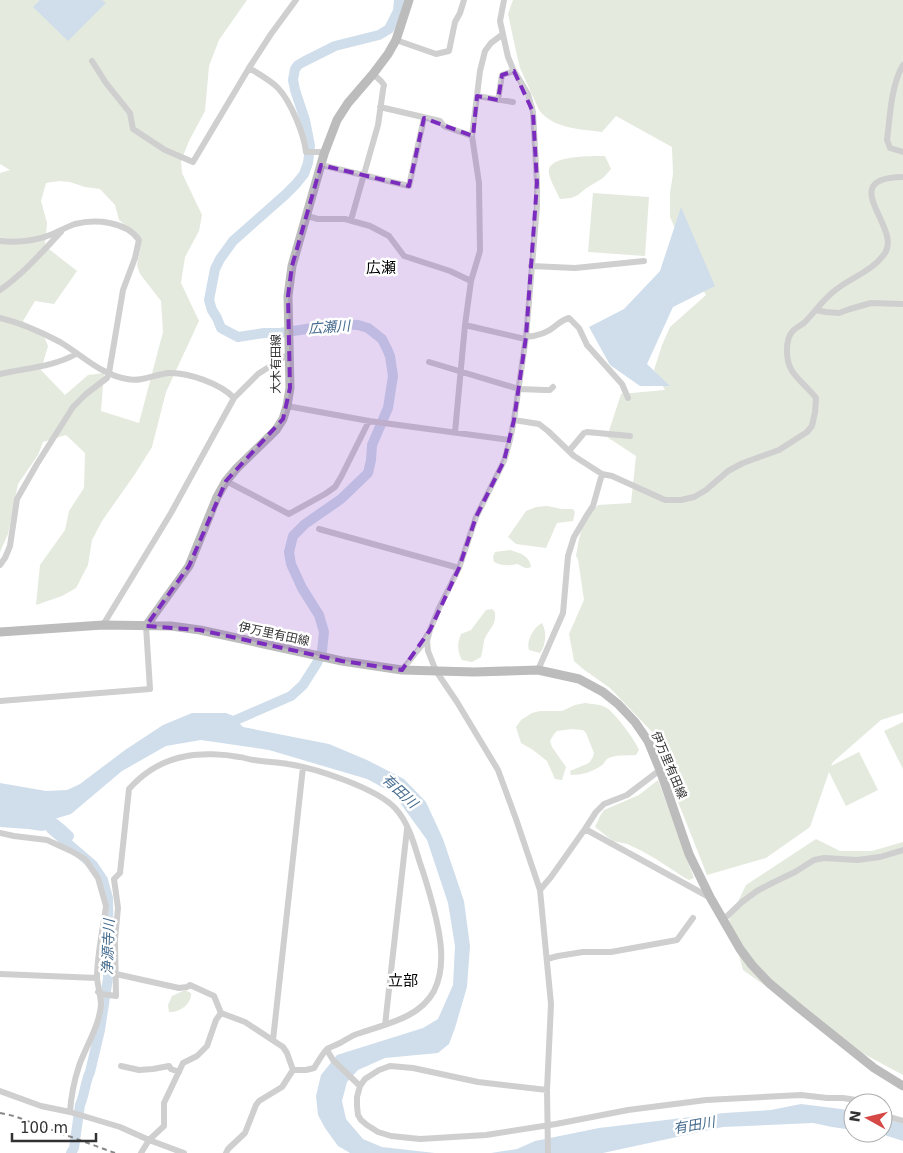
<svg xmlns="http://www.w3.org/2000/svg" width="903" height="1153" viewBox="0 0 903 1153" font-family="'DejaVu Sans','Noto Sans JP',sans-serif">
<rect width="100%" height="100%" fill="#fff"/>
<path fill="#e4eade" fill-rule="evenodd" d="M0,0H247L219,40L209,66L205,111L189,141L181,161L182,173L202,215L199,231L185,257L181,283L199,321L166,392L152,447L135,474L102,521L92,540L88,565L76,588L62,596L36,605L40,565L65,530L69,511L84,488L85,453L66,435L43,442L38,455L18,484L8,534L0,552V173L10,170L0,164ZM59,181L70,182L85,187L100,189L115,205L119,220L142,239L137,265L140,274L161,301L163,332L139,423L101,411L104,373L88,375L65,395L41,370L48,346L44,336L23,321L35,301L54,304L77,271L45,246L47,223L41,201L46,183Z
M513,0H903V713L881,720L833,762L831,766L859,752L878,790L846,806L829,772L810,827L766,858L707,875L667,774L662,753L653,733L610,688L583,669L574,661L569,634L584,600L578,559L576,556L579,539L584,520L598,505L631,503L636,456L607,437L621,394L665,390L654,370L662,345L670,327L706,295L690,266L683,246L670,217V193L673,174L672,147L616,116L602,132C581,129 553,129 539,110L520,68L516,51L508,14Z
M605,156L611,169L603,178L585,189L578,195L571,198L560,199C557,192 547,176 549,169C553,155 594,156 605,156Z
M593,193L649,197L645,256L588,252Z
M547,506L562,509H573L575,512L573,521L557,523L546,548L516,544L508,537L526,511L536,507Z
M510,550C520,553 530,556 531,567C525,570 523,566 517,564C508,566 502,566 494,562L493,557L495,552Z
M492,609L495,612C496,626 491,626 485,638C483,643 483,651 481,657L472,662L462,660C457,651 457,643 461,634L471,630L486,610Z
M542,623C547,632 546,645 540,653L529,650C526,641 533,628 542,623Z
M585,703C591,704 599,704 605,707C613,710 636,741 639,750L636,755C628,756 615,754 607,759C605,761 604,764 602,765C593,772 581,775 571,775L570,771L589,763L593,757L594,753L586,733L583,730L572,729L557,731L554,734L550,741L552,747L566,767L562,780L555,779L547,761L533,750L521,743L516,727L521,720L532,713L540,711H562L575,705Z
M903,722V769L884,731Z
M658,780L694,878L689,880L685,878L656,859L640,850L627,844L613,841L595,827L600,816L604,810L639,795Z
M816,839L840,851H872L903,842V1075L851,1047L743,970L729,920L746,885Z
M185,990L191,993C192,1004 179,1013 169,1012L168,1005L172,996Z"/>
<path fill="#d0deeb" d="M40,0H102L106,3L68,41L33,7Z
M681,207L715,286L673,307L647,364L670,386H640L610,365L589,327L624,309L660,271Z
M192,713H226L242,719L239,723L243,727L329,744L367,760L404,779L426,802L443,839L464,901L470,946L467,987L455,1028L449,1044L438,1053L385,1058L358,1070L347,1082L342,1101L346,1119L363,1139L382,1147L435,1153H350L338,1146L325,1128L318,1115L316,1096L321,1075L337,1055L423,1028L438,1019L453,985L455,946L448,903L427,840L393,793L367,779L269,750L201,740L166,746L122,771L71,814L51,820L49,824L51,829L42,831L28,829L0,827V783L46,791L67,790L80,784L125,750L163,725Z
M801,1104L841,1109L853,1111V1130L832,1127L813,1123L723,1127L603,1153H491L517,1149L535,1141L599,1128L724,1113L771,1110Z
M883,1118L903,1124V1141L878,1133H883Z"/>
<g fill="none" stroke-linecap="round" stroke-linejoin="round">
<path stroke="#d0deeb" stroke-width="10" d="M229,723L291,696L303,685L317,663L322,651L324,632L319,615L302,588L291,564L289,552L293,536L305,524L341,499L368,473L371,460L372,445L388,408L393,376L390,356L387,349L382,339L368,328L358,325L337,324L300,330L280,333H264L238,337L221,328L217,318L212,310L209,300L215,269L220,259L233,241L285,195L296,184L304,174L308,163L310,146L305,120L295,90L293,80L295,69L298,65L305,61L335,46L379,35L389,29L398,11L399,0
M39,814C51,819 60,827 69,836L51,829L93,865L103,880L108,898L109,956L108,978L100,1030L90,1072C85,1082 85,1094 80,1105L74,1148L71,1153"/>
<path stroke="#cfcfcf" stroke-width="6" d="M504,0L500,21L508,57L513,69L528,94L533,112L537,183V206L526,337L514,420L510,440L504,461L476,517L459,568L440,606L430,630L427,641L428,651L436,671L457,702L498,770L516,819L540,890L551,1004L547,1090L548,1153
M396,40L436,54L449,51L455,22L460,13L464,0
M92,61L106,83L130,113L133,129L165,150L193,162L249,68L271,34L296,0
M903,65C891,85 890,117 887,140L890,148L903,152
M249,68C259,74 270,80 278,88C291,102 304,134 306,152H321L324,154
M477,96L513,102
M498,100L502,75L514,71
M380,107L440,121L443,125L446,127L472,136
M321,165L409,186L424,118
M307,216L318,219H345L370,226L389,236L404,256L450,271L471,281
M351,220L378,125L383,90L384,85L381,81L373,74
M0,241C15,243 35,241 50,235C58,232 66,227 75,224C95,219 126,221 139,240L135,258L123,290L109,373L107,378L86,394L73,407L37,464L17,499L10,546L5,558L0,565
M531,266L575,268L644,261
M0,290C23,274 42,252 61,232
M816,310L826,312L839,313L850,309L871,303L903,304
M0,318C21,323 41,332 60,342C82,355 101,375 127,379C141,382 154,375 168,373C188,372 221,384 234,398
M465,325L525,339
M526,337C536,336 546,334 554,327C559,323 562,320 569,318L579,328L587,345L622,384L628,398
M429,362L519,389L545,390H550L553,387
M0,374C26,368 53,367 76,354
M287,406L369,421L510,440
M514,420L539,424L548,431L574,456L602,474L612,476L665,500H681L694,497L706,490L728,471L743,463L779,450L807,432L812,426L815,412L816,398C809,388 796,379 791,369C786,360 785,340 792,332C795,328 800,326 804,323C814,313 822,301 833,292C849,278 872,272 885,253C902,227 834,178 903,177
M455,432L465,325L471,281L480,251L479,183L472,136L480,71L485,51L491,43L503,34
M569,451L584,433L587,432L630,436
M226,481L289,514L325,494L335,487L341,477L369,421
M319,529L459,568
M103,625L171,513L234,398L258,374L289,354
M402,670L422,645L427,635
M538,670L563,613L568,556L574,537L587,515L593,506L602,474
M0,701L150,689L146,626
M585,829L709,897
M0,833L14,836L47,840L71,851L85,859L98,878L106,906C103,930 97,954 97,978C98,987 101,997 101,1005C99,1027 86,1046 79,1066C74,1081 71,1097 70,1112
M540,890L551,877L585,829L596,812L604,804L627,795L660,770
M723,920L742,902L757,891L772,883L795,872L814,860L824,858L857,860L880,857L903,850
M547,959L558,956L583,952H611L677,940L693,918
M0,974L97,978
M116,974L179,988L187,987L190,985L214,996L221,1013L245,1022L283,1047L287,1053L293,1070
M98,992L102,994L116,996L115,939L118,908L114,879L120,873L129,789C144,772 164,760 187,756C202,753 224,754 239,757C244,757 249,760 254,760C265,762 277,762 288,764C315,768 376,788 395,808C409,823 414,844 420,863C425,877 429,891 433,906C440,933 447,965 434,991C419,1019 384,1024 357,1034C351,1036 346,1040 340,1043C336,1045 330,1047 327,1049C322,1054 318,1062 314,1068L306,1070H293
M385,1025L407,829
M273,1040L303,767
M327,1050L333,1060L360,1086
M121,1066L139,1070L153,1069L169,1066L171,1069L179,1072
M547,1090L478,1082L413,1068L390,1066L379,1070L365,1079L360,1086L357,1097V1106L358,1115L361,1120L367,1125L378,1132L391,1136L420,1139L486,1135L556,1124L628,1110L706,1100L801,1095L827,1098H843L856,1100L860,1103
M0,1091L41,1106L70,1112L120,1127L149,1140L184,1153
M883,1115L903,1121
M141,1153L149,1140L164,1126V1103L183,1063L197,1056L207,1046L216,1020L221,1013
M226,1153L228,1149L245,1133L256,1105L259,1101L282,1087L293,1070"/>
<path stroke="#bcbcbc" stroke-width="9" d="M146,626L189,566L217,497L226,481L237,468L276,430L283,419L287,406L290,388L288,296L292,266L324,154L337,120L348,103L373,74L388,54L396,40L409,0
M0,632L103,625L171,626L200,630L342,661L402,670L474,672L538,670L579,679L603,692L618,704L635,722L648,741L660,770L689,854L710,897L740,949L752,965L769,983L799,1008L874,1068L903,1086"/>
<path stroke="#878787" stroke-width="2" stroke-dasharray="5 4" stroke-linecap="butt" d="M0,1113L14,1116L115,1153"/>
</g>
<path fill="#7b2cbf" fill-opacity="0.2" stroke="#7b2cbf" stroke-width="4" stroke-dasharray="10 6" stroke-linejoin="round" d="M514,71L533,112L537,183L526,337L514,420L504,461L476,517L459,568L430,630L402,670L342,661L200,630L146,626L189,566L226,481L283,419L290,388L288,296L292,266L321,165L409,186L424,118L473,136L477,96L498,100L502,75Z"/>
<g text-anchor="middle" stroke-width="5" stroke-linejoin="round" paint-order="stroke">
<g font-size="12" fill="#323232" stroke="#fff">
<text transform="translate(276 364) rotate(-90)" y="4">大木有田線</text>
<text transform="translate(274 634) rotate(12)" y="4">伊万里有田線</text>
<text transform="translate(669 765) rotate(67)" y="4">伊万里有田線</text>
</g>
<g font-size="14" font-style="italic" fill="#466c8e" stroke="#fff">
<text transform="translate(329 327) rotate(-4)" y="5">広瀬川</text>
<text transform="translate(400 791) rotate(43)" y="5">有田川</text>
<text transform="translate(108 947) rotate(-88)" y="5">浄源寺川</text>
<text transform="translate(694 1125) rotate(-10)" y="5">有田川</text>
</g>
<g font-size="15" fill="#000" stroke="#fff">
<text x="381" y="273">広瀬</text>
<text x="403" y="986">立部</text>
</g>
</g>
<g transform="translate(868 1118) rotate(278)"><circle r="24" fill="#ffffff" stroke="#adadad"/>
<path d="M0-4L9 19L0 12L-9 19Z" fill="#d64846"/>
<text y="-8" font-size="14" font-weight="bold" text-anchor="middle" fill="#323232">N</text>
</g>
<path d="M12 1133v8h84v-8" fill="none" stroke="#323232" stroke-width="2.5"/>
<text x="20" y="1133" font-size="15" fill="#323232" stroke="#ffffff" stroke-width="4" paint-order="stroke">100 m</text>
</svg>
